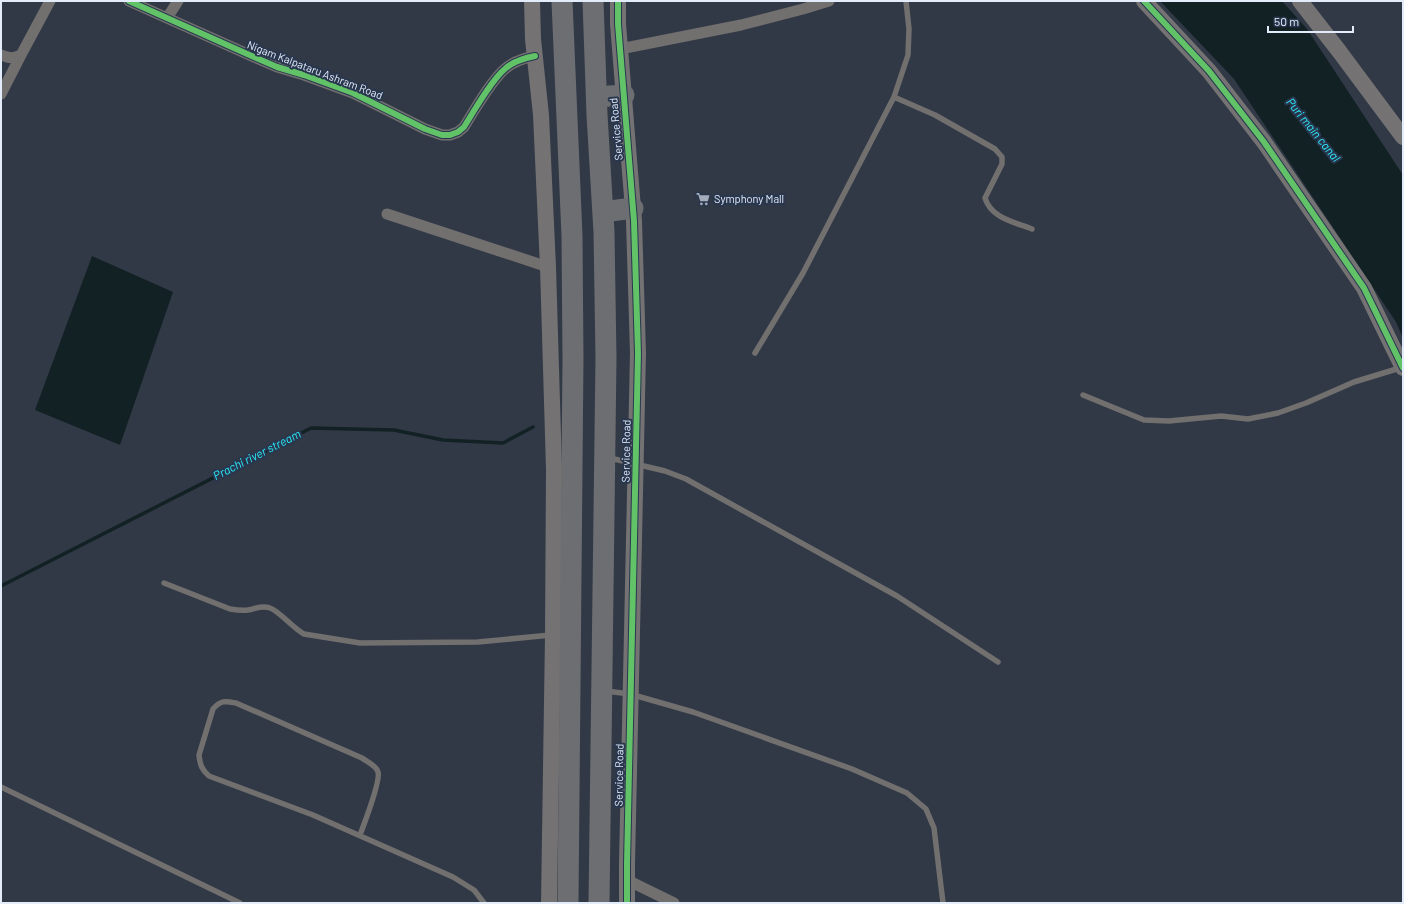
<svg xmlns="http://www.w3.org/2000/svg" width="1404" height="904" viewBox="0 0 1404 904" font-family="Barlow,sans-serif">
<rect width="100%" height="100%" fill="#313946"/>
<path fill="#122124" d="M1160,1H1282L1307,29L1403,175V338L1396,322L1234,79Z
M92,256L173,292L120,445L35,410Z"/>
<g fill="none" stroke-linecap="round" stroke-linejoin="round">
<path stroke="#122124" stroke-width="3.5" d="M1,586L311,428L394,430L443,440L503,443L533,427"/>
<path stroke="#726f6f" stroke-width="5.5" d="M894,97L935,115L995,149L1002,157V164L985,198C991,218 1014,222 1032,229
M755,353L803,273L894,97L908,55L909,29L906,1
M1083,395L1144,420L1169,421L1221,416L1248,419L1278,413L1306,403L1354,382L1400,368
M610,458L665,471L686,479L897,596L998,662
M164,583L230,609C236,610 242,611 248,610C255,609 262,605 270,608C279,611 293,628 304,634L360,643L478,642L551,635
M606,691L630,694L693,712L852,769L907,793L926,809L934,828L943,903
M1,787L240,903
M360,835C364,824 381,781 378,772C376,765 367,762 362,758L236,703C225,701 221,700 213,709L199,755C200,765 202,770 209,776L313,815L453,877L474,890L484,903"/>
<path stroke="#726f6f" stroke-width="11" d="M129,1L254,57L277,67L304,75L353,93L425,129L442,135H450L458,132L464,127C474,111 492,79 506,68C514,61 525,58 535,56
M167,18L178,1
M620,49L741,25L803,9L829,1
M1,55C9,58 13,59 21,55L50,1
M1,94L21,55
M387,214L548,267
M627,880L674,903"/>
<path stroke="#747273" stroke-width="16" d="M532,1L533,39L541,115L548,267L554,469L553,635L549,903
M618,1V24L634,221L638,353L627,864V903
M1144,1L1209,71L1264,142L1364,288L1403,368
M1300,1L1339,51L1403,137"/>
<path stroke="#6d6e71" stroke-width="21" d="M562,1L572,236L573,359L568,903
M593,1L597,115L604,232L606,358L599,903
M597,97L624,95
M603,212L633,208"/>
<g stroke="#29374e" stroke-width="8">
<path id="cycleway" d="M129,1L254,57L277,67L304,75L353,93L425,129L442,135H450L458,132L464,127C474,111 492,79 506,68C514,61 525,58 535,56
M618,1V24L634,221L638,353L627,864V903
M1144,1L1209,71L1264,142L1364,288L1403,368"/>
</g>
<use href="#cycleway" stroke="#61c268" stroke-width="6"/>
</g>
<defs>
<g id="supermarket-bare" transform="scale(1.08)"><path d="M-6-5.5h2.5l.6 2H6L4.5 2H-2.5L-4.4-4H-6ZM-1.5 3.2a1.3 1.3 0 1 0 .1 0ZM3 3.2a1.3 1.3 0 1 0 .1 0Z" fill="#a5adbc" stroke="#29374e" stroke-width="2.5" paint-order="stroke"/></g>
</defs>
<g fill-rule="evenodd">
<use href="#supermarket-bare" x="703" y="199"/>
</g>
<g text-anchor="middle" stroke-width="4" stroke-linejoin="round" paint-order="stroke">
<g font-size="11" fill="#e3ecfb" stroke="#29374e">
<text transform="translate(315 70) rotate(21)" y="4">Nigam Kalpataru Ashram Road</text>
<text transform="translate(616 129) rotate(-95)" y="4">Service Road</text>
<text transform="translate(626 451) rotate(-89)" y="4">Service Road</text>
<text transform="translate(619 775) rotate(-89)" y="4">Service Road</text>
</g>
<g font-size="11" fill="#e3ecfb" stroke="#29374e" text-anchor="start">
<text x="714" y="203">Symphony Mall</text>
</g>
<g font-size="12" font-style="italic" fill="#2cebfa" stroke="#29374e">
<text transform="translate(1313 130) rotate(51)" y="4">Puri main canal</text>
<text transform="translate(257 455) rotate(-27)" y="4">Prachi river stream</text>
</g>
</g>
<rect width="1404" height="904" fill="none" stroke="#e3ecfb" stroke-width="4"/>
<path d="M1268 26v6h85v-6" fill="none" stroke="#e3ecfb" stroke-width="2"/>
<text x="1274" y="26" font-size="12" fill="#e3ecfb" stroke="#29374e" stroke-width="3" paint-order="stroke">50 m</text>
</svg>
